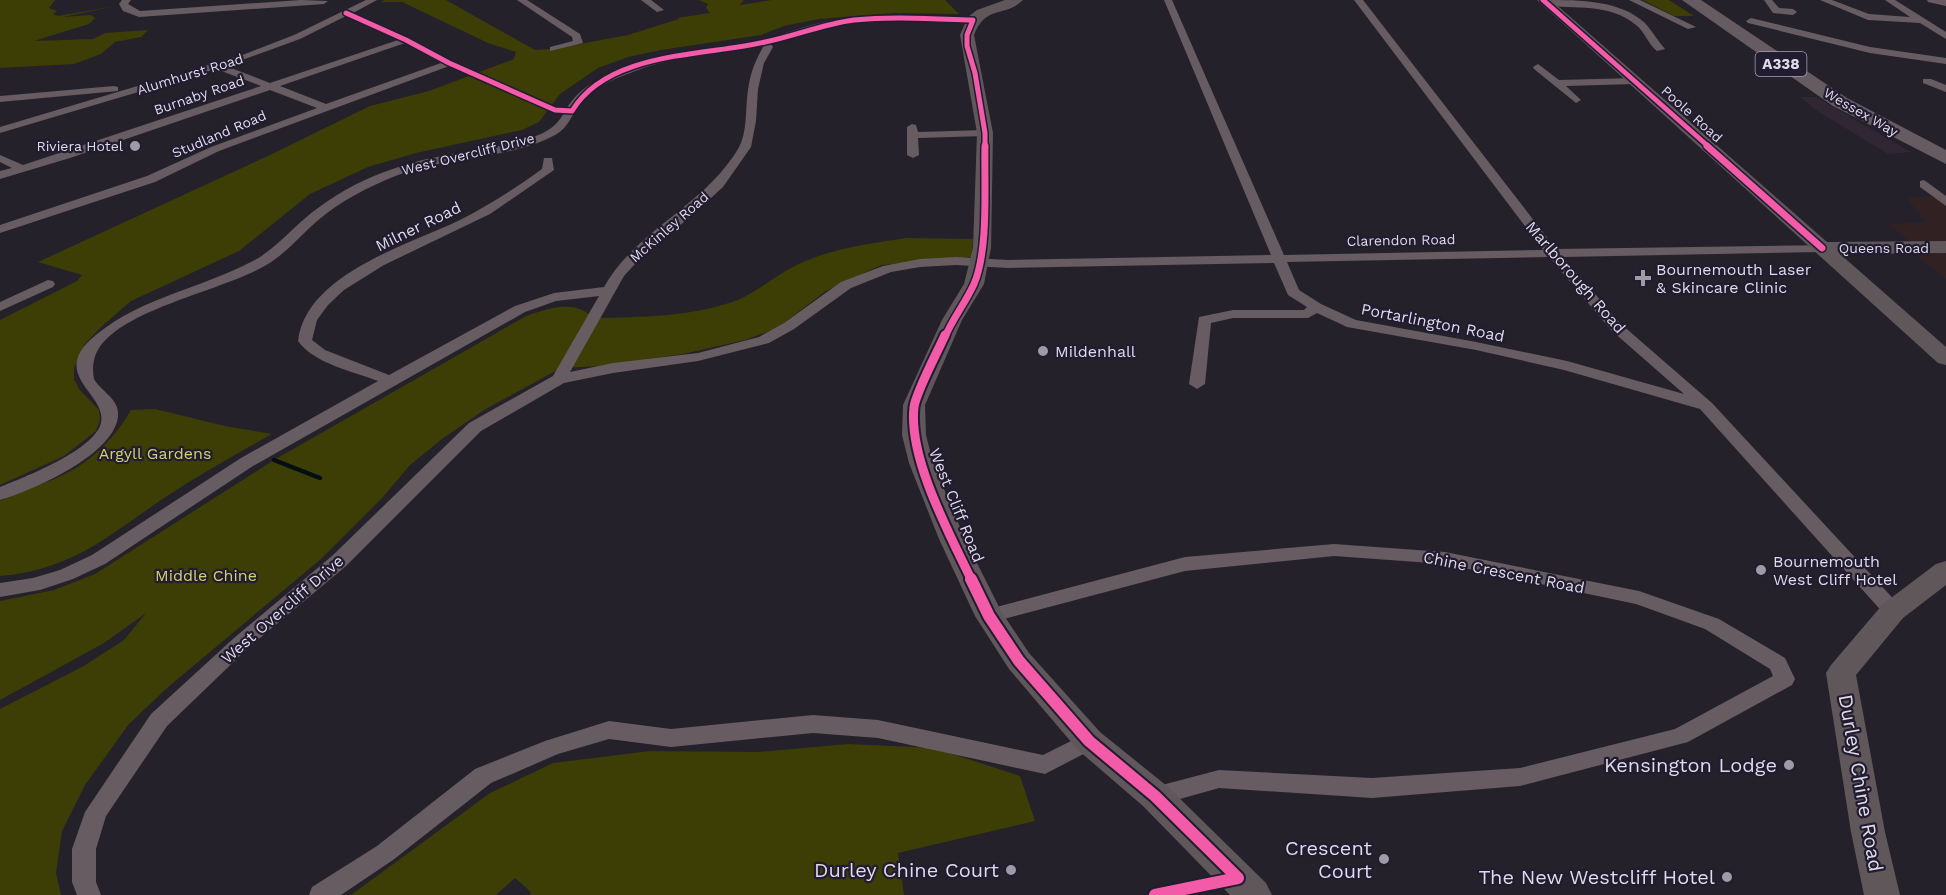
<svg xmlns="http://www.w3.org/2000/svg" width="1946" height="895" viewBox="0 0 1946 895" font-family="'Work Sans',sans-serif">
<rect width="100%" height="100%" fill="#24212b"/>
<path fill="#322123" d="M1915,197H1936L1946,205V279L1912,252L1922,251L1889,224L1926,222L1907,198Z"/>
<path fill="#312633" d="M1801,97H1816L1911,152L1888,154L1814,109Z"/>
<path fill="#3d3d06" d="M0,0H55L49,8L57,11L53,14L58,16L116,6L63,17L91,15L95,18L89,24L34,41L93,39L105,33L148,30L141,37L115,42L101,54L74,64L0,68Z
M385,0H446L535,50L553,49L628,35L679,19L677,18L710,13L706,8L708,4L699,0H744L740,5L772,0H945L959,14L895,13L819,19L784,26L761,35L661,50L628,57L598,68L560,94L539,122L522,130L416,153L368,167L310,194L239,251L131,301L101,327L85,344L74,368V379L79,389L99,410L100,420L96,431L64,456L0,485V320L77,281L82,275L38,262L272,154L370,106L429,91L514,59L516,52L488,43L402,2H381Z
M1643,0H1669L1694,16H1674Z
M906,238L973,239L972,257L881,265L826,291L777,328L745,340L683,354L600,366L561,368L484,410L442,439L410,465L383,497L321,559L167,688L129,724L85,785L62,831L56,873L61,895H0V709L82,667L124,640L146,613L104,643L0,700V601L54,590L95,574L274,460L526,316C549,308 574,299 594,318C641,317 690,317 735,301C754,294 772,278 791,268C825,249 868,244 906,238Z
M155,409L225,426L272,434C235,455 199,475 164,498C108,536 72,570 0,576V501C17,492 34,487 52,480C87,466 112,442 131,410Z
M848,744L934,748L1020,776L1035,821L898,853L904,895H530L531,892L515,878L496,895H351L490,793L553,763L650,751L759,752Z"/>
<g fill="none" stroke-linecap="round" stroke-linejoin="round">
<path stroke="#050e12" stroke-width="4.5" d="M274,460L320,478"/>
<path fill="#675c61" fill-rule="evenodd" d="M122,0H131L128,4L140,11L301,0L328,1L324,4L139,17L123,11L119,4Z
M366,0H377L353,13L409,38L452,61V65L219,151L155,182L0,233V225L147,176L211,147L317,108L270,90L70,158L0,179V171L12,168L0,162V155L23,165L261,86L216,69L0,133V127L245,54L294,35ZM346,16L398,40L270,83L226,66L300,39ZM405,43L441,63L326,104L280,86Z
M517,0H527L580,34L583,43L550,51V47L573,41L572,37Z
M641,0H651L664,10L657,12Z
M1164,0H1172L1284,255L1543,250L1354,0H1363L1556,249L1827,245L1829,248L1822,252L1563,257L1621,324L1712,403L1900,606L1903,611L1900,616L1893,618L1886,616L1700,409L1564,370L1476,350L1347,327L1317,313L1308,318H1233L1211,323L1205,384L1197,389L1189,384L1199,317L1233,310H1304L1307,307L1288,295L1274,263L1008,268L956,265L920,267L891,272L851,288L794,329L769,343L698,361L613,373L564,383L481,431L346,566L248,648L167,726L106,816L96,849V882L101,895H77L72,882V849L85,812L151,714L234,638L332,556L469,423L553,376L599,296L556,301L525,312L253,466L105,564L73,579L40,590L0,597V583L33,578L60,570L92,555L241,458L378,381C352,371 315,364 298,341C306,274 408,245 460,220C489,205 516,188 542,169L544,158H552L554,170L490,214L384,265L344,290L328,305L317,320L312,340L325,350L389,375L515,306L554,293L604,287C636,230 703,207 738,149C748,132 745,109 748,90C750,74 755,61 763,47L762,45C721,54 678,55 638,70C620,77 596,85 583,100C568,118 571,129 547,139C500,160 446,157 398,175C368,187 340,201 316,222C300,236 286,253 268,264C224,291 127,307 99,348C93,357 92,369 94,379C100,390 117,398 118,412C121,452 32,491 0,500V487C25,477 89,452 100,426C112,394 44,376 97,334C143,297 202,288 253,261C272,251 287,234 303,220C325,201 348,187 374,176C396,167 419,160 442,156C475,149 510,147 541,134C564,123 561,112 576,96C586,85 599,80 611,74C657,52 707,50 756,41C781,36 805,25 830,21C878,13 926,16 973,17L978,20L973,23C925,22 876,19 829,27C809,30 790,38 770,43L773,47L764,63L758,89L756,121L751,147L723,187L689,218L645,253L624,276L570,372L613,363L698,353L759,337L784,323L841,282L883,266L920,259L956,257L1008,260L1271,255ZM1549,257L1611,330L1684,394L1567,361L1476,342L1356,320L1321,304L1299,290L1287,262Z
M1547,0C1579,0 1620,0 1645,23C1652,31 1658,41 1665,49L1657,51C1648,44 1645,32 1636,25C1608,2 1576,10 1544,5L1543,3Z
M1629,0H1640L1696,27L1688,29Z
M1764,0H1772L1779,8L1793,9L1797,12L1793,15L1773,13Z
M1820,0H1832L1869,14L1910,17L1885,0H1895L1946,32V39L1920,23L1868,20Z
M1927,0H1946V6L1928,2Z
M1751,18L1870,47L1946,58V64L1870,53L1748,23L1746,21Z
M1538,64L1559,80L1635,78L1640,81L1635,84L1566,86L1581,100L1576,103L1534,69L1533,67Z
M1923,79H1931L1946,85V92L1923,83Z
M114,86L118,87V91L0,102V96Z
M912,124L916,125L918,132L985,130L991,133L985,136L918,138L919,155L913,158L907,155V127Z
M1924,180L1946,196V206L1920,187V181Z
M48,280L53,281L55,284L53,287L0,311V302Z
M1334,544L1445,552L1639,591L1719,619L1785,658L1795,679L1792,685L1688,742L1520,786L1372,798L1219,788L1155,806L1147,803L1144,796L1147,789L1219,770L1372,778L1520,768L1675,729L1773,676L1770,669L1705,629L1636,604L1445,564L1334,556L1185,571L989,623L982,621L979,616L982,611L989,609L1185,557Z
M813,715L878,720L1043,755L1089,732L1097,735L1100,741L1097,747L1045,774L878,738L813,733L671,747L609,739L558,754L491,783L393,860L341,895H309L312,887L377,846L475,769L545,741L609,721L671,729Z"/>
<path fill="#60575b" fill-rule="evenodd" d="M1005,0H1023C1005,18 986,4 974,35L993,133L991,248L984,284L962,320L925,405L926,435L933,463L965,539L1001,611L1029,653L1100,732L1167,786L1266,883L1272,895H1230L1143,806L1078,750L1009,669L975,616L939,539L909,463L902,435L903,405L942,320L964,284L973,248L977,133L960,35L968,17L977,10Z
M1537,0H1551L1827,242L1946,241V253L1840,254L1946,347V365L1938,363Z
M1946,561V585L1903,618L1856,675L1885,832L1900,895H1864L1851,832L1826,673L1831,665L1883,604L1936,564Z"/>
<path fill="#655b61" fill-rule="evenodd" d="M1682,0H1701L1847,98L1946,150V164L1833,106Z"/>
<g stroke="#221c30" stroke-width="8">
<path id="cycleway-far3" d="M1543,0L1709,147
M346,13L406,40L449,63L555,110L572,111C608,51 705,56 765,42C795,36 823,24 854,20C893,16 933,19 973,20L967,35V46L975,73L985,133V147"/>
</g>
<g stroke="#221c30" stroke-width="10">
<path id="cycleway-far2" d="M1707,146L1822,248
M945,337C953,318 966,302 974,284C989,249 984,184 985,146"/>
</g>
<g stroke="#221c30" stroke-width="13">
<path id="cycleway-far1" d="M945,335C938,351 916,392 914,407C908,458 950,535 972,581"/>
</g>
<g stroke="#221c30" stroke-width="16">
<path id="cycleway" d="M971,579L989,616L1019,661L1089,741L1155,796L1238,878
M1155,895L1238,878"/>
</g>
<use href="#cycleway-far3" stroke="#f35aa7" stroke-width="5"/>
<use href="#cycleway-far2" stroke="#f35aa7" stroke-width="7"/>
<use href="#cycleway-far1" stroke="#f35aa7" stroke-width="9"/>
<use href="#cycleway" stroke="#f35aa7" stroke-width="12"/>
</g>
<g fill="#9e9aa6" stroke="#221c30" stroke-width="2">
<circle cx="135" cy="146" r="6"/>
<path d="M1640 269h6v6h6v6h-6v6h-6v-6h-6v-6h6z"/>
<circle cx="1043" cy="351" r="6"/>
<circle cx="1761" cy="570" r="6"/>
<circle cx="1789" cy="765" r="6"/>
<circle cx="1384" cy="859" r="6"/>
<circle cx="1011" cy="870" r="6"/>
<circle cx="1727" cy="877" r="6"/>
</g>
<g text-anchor="middle" stroke-width="4.5" stroke-linejoin="round" paint-order="stroke">
<g font-size="14" fill="#dfdbe9" stroke="#221c30">
<text transform="translate(190 74) rotate(-17)" y="5">Alumhurst Road</text>
<text transform="translate(199 95) rotate(-19)" y="5">Burnaby Road</text>
<text transform="translate(1861 112) rotate(30)" y="5">Wessex Way</text>
<text transform="translate(1692 114) rotate(42)" y="5">Poole Road</text>
<text transform="translate(219 134) rotate(-23)" y="5">Studland Road</text>
<text transform="translate(468 154) rotate(-14)" y="5">West Overcliff Drive</text>
<text transform="translate(669 227) rotate(-41)" y="5">McKinley Road</text>
<text transform="translate(1401 240) rotate(-1)" y="5">Clarendon Road</text>
<text x="1884" y="253">Queens Road</text>
</g>
<g font-size="14" fill="#dfdbe9" stroke="#221c30" text-anchor="end">
<text x="123" y="151">Riviera Hotel</text>
</g>
<rect fill="#221c30" stroke="#a6a2b2" stroke-width="1.5" x="1755.5" y="52" width="51" height="24" rx="4.5"/>
<g font-size="15" font-weight="bold" fill="#dfdbe9">
<text x="1781" y="69">A338</text>
</g>
<g font-size="16" fill="#dfdbe9" stroke="#221c30">
<text transform="translate(418 226) rotate(-26)" y="6">Milner Road</text>
<text transform="translate(1576 277) rotate(49)" y="6">Marlborough Road</text>
<text transform="translate(1433 322) rotate(11)" y="6">Portarlington Road</text>
<text transform="translate(957 505) rotate(68)" y="6">West Cliff Road</text>
<text transform="translate(1504 572) rotate(11)" y="6">Chine Crescent Road</text>
<text transform="translate(282 609) rotate(-41)" y="6">West Overcliff Drive</text>
</g>
<g font-size="16" fill="#dfdbe9" stroke="#221c30" text-anchor="start">
<text x="1656" y="275">Bournemouth Laser<tspan x="1656" dy="18">&amp; Skincare Clinic</tspan></text>
<text x="1055" y="357">Mildenhall</text>
<text x="1773" y="567">Bournemouth<tspan x="1773" dy="18">West Cliff Hotel</tspan></text>
</g>
<g font-size="16" fill="#cfd26e" stroke="#221c30">
<text x="155" y="459">Argyll Gardens</text>
<text x="206" y="581">Middle Chine</text>
</g>
<g font-size="20" fill="#dfdbe9" stroke="#221c30" text-anchor="end">
<text x="1777" y="772">Kensington Lodge</text>
<text x="1372" y="855">Crescent<tspan x="1372" dy="23">Court</tspan></text>
<text x="999" y="877">Durley Chine Court</text>
<text x="1715" y="884">The New Westcliff Hotel</text>
</g>
<g font-size="20" fill="#dfdbe9" stroke="#221c30">
<text transform="translate(1861 783) rotate(80)" y="7">Durley Chine Road</text>
</g>
</g>
</svg>
